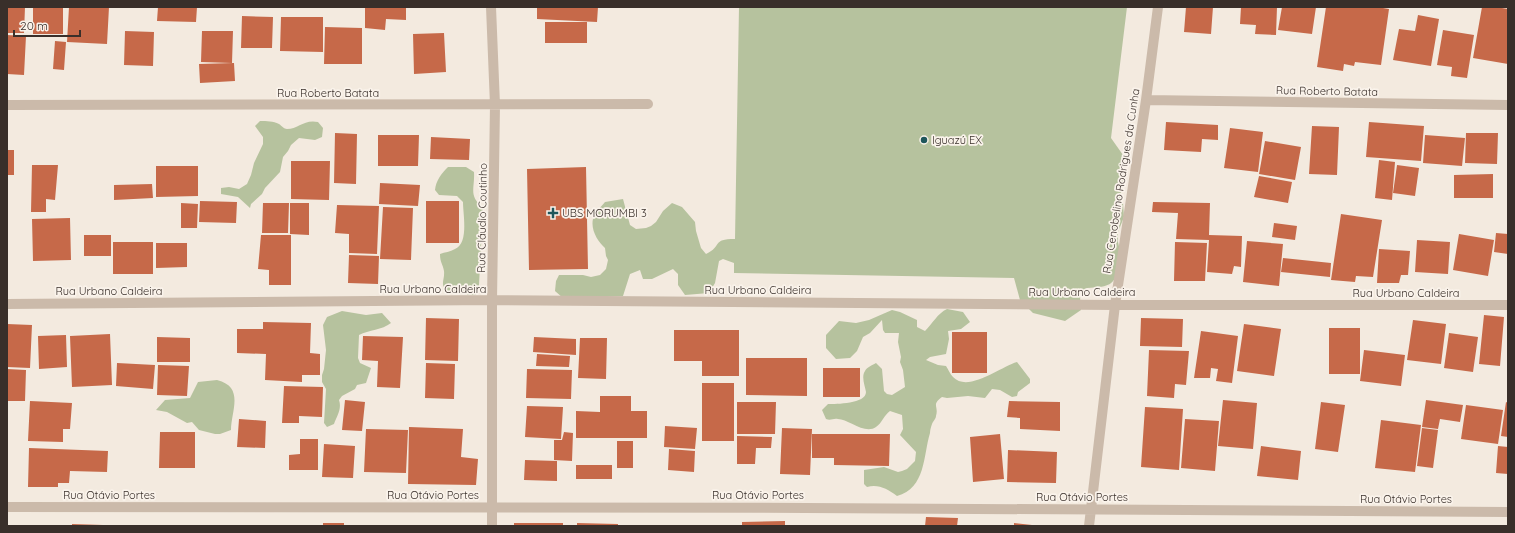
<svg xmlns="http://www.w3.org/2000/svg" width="1515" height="533" viewBox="0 0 1515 533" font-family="Quicksand,sans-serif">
<rect width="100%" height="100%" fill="#f3eadf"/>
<path fill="#b6c29e" d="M739,7H1127L1111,138L1123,155V186L1120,195L1123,203L1124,217L1118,232V242L1123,264C1111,287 1112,286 1087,288L1080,296L1081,310L1065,321L1033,313L1020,300L1014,278L734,273V263L723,259L719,261L715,283L709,293L685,295L678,285V274L673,269L652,279H643L640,270L630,274L623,296L563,298L555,291L556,281L559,275H583L591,277L600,275L606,269L608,260L606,256L605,248C597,241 588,226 595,214C597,210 602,206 605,202L623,199L630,225L636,229L646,228L651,226L656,222L663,211L672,203L682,207L695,222L696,231L701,248L706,254C723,246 711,239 735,239Z
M260,121C267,121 273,121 279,124C282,126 284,129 287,129C298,129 304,119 318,122L323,128L322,137L315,140L299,138L291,145L288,151L283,157L280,172L265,188L262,194L251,204L250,208L238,197L221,194V188L229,187L239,189L247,184L251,175L254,163L263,144V137L255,126Z
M448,167H466L474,172C475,189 468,195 483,208L479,285L476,295L448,293C439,284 445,281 444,271C443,264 440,263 440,254C445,252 450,252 455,249C469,243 463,215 463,202L457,196L439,195L435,190C436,180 442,173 448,167Z
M947,309L963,312L970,322L961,329L948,331L949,339L946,354L930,357L926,360L938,365L946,366C948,369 950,374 953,377C968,393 1000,367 1017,362L1030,379V383L1018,392L1017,396L1012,397L1000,390L992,389L985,398L968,396L947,398L942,397C931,405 939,406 936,416C936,419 933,421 932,424C931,427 930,430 930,433C923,456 926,488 897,496C887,489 879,484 867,487L864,484V470L884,467L898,472L902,471L907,469L915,461L916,452L900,435L903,429L902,415L890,411C884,415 882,423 876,427C865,435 848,419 838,419C833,418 831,421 826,419L822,410L828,404C836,404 866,404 866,392C865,386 861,377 865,371C867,367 873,365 876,363L882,369L884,391L887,394L892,395L905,387L903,370L900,362L901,357L898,342L899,333H885L883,330L882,320L870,333L863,337L857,351L850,358L836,359L826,348V335L839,321L856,323L869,320L892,310L900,312L917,320V327L925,331C932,324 938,313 947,309Z
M342,311L366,315L382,313L391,323C382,330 369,330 359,335L358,358L360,363L371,368L366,383L357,385L355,389L342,396L339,400C342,409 337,416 334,424L327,427L324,423L326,389L322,382V375L324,369L326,350L323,325L327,317Z
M217,380C245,387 231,411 231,430L220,434H215L199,430L192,422L187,423L167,412L156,410L165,400L190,398L198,382Z"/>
<path fill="#c66949" d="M7,7H25L24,33H7Z
M33,7H63V34H33Z
M69,7H109L107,44L67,42Z
M158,7H197L196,22L157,21Z
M365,7H406V20L386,19L385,30L365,28Z
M537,7H598L597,22L537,19Z
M1186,7H1213L1211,34L1184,32Z
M1241,7H1277L1276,35L1255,34L1256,25L1240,24Z
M1282,7H1316L1312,34L1278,30Z
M1326,7H1377L1389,9L1381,65L1355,62L1354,66L1344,64L1343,71L1317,67Z
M1482,7H1496L1508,9V64L1473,58Z
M1418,15L1439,19L1431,66L1393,60L1399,29L1415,31Z
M242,16L273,17L272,48H241Z
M281,17H323V52L280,51Z
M545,22H587V43H545Z
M325,27L362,28V64H324Z
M1443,30L1474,35L1467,78L1451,76L1452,67L1437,65Z
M125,31L154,32L153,66L124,65Z
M202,31H233L232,63L201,62Z
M444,33L446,72L414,74L413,34Z
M7,35L26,36L24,75L7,74Z
M55,41L66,42L64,70L53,69Z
M234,63L235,81L200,83L199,64Z
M1166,122L1218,125V140L1202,139L1201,152L1164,150Z
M1369,122L1424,126L1421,161L1366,157Z
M1312,126L1339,127L1337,175L1309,174Z
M1230,128L1263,132L1258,172L1224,168Z
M335,133L357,134L356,184L334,183Z
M1466,133H1498L1497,164L1465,163Z
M378,135H419L418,166H378Z
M1425,135L1465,138L1462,166L1423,163Z
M431,137L470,139L469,160L430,159Z
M1265,141L1301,147L1295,180L1259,174Z
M7,150H14V175H7Z
M1379,160L1395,162L1392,200L1375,198Z
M291,161H330L329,200L291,199Z
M32,165H58L55,200L46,199V212H31Z
M1397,165L1419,168L1415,196L1393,193Z
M156,166H198V196L156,197Z
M586,167L588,269L529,270L527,169Z
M1493,174V198H1454V175Z
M1259,176L1292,182L1288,203L1254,197Z
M380,183L420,185L418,206L379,204Z
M152,184L153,198L114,200V185Z
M200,201L237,202L236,223L199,222Z
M426,201H459V243H426Z
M1153,202L1210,203L1209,235L1242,236L1241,267L1234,266L1232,274L1207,272L1209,240L1176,239L1178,213L1152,212Z
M181,203L198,204L197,228H181Z
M263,203H289L288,233H262Z
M290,203H309V235L290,234Z
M337,205L379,206L377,254L349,253V234L335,233Z
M383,207L413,208L411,260L380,259Z
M1341,214L1382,220L1373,277L1356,276L1355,282L1331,280Z
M70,218L71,260L33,261L32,219Z
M1274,223L1297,226L1295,240L1272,237Z
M1496,233L1508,234V254L1494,252Z
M1459,234L1494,240L1488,276L1453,270Z
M84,235H111V256H84Z
M261,235H291V285H269V270L258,269Z
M1417,240L1450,242L1448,274L1415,272Z
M1247,241L1283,244L1279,286L1243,282Z
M113,242H153V274H113Z
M1175,242L1207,243L1205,281H1174Z
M156,243H187V267L156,268Z
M1379,249L1410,251L1408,275H1401L1399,283H1377Z
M349,255L379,256L378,284L348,283Z
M1283,258L1331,263L1330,277L1281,272Z
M1484,315L1504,317L1500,366L1479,364Z
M426,318L459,319L458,361L425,360Z
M1141,318L1183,319L1182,347L1140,346Z
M1413,320L1446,324L1441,364L1407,360Z
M263,322L311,323L310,353L320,354V375H302V382L265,380L266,354L237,353V329H263Z
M7,324L32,325L30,368L7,367Z
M1244,324L1281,329L1274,376L1237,371Z
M1329,328H1360V374H1329Z
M674,330H739V376H702V361H674Z
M1201,331L1238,336L1232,383L1216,381L1218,369L1211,368L1210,378H1194Z
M952,332H987V373H952Z
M1449,333L1478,337L1473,372L1444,368Z
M110,334L112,385L72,387L70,336Z
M66,335L67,367L39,369L38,336Z
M363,336L403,337L400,388L377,387L378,361L362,360Z
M157,337L190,338V362H157Z
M534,337L576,339V355L533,352Z
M580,338H607L606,379L578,378Z
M1149,350L1189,351L1186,385L1175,384L1174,398L1147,396Z
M1364,350L1405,355L1401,386L1360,381Z
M537,354L570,356L569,367L536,366Z
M746,358H807V396L746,395Z
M117,363L155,365L153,389L116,386Z
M426,363L455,364L454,399L425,398Z
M158,365L189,366L187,396L157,395Z
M823,368H860V397H823Z
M7,369L26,370L25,401H7Z
M527,369L572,370L571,399L526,398Z
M702,383H734V441H702Z
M284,386L323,387L322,417L299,416V423H282Z
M600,396H631V411H647V438H576V411L600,412Z
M345,400L365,402L362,431L342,430Z
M1223,400L1257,403L1253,449L1218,446Z
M1426,400L1463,405L1460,422L1440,419L1438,429L1422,427Z
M30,401L72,403L70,429H63V442L28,441Z
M1009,401L1060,402V431L1020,429V418L1007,417Z
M737,402H776L775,434H737Z
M1321,402L1345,405L1338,452L1315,449Z
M1506,402L1508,403V437L1501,436Z
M1466,405L1503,410L1498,444L1461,439Z
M527,406L563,407L561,439L525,437Z
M1145,407L1183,409L1179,470L1141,467Z
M239,419L266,421L265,448L237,447Z
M1185,419L1219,421L1215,471L1181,468Z
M1381,420L1421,425L1415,472L1375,468Z
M665,426L697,428L695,449L664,447Z
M409,427L463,429L461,457L478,459L476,485L408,484Z
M782,428L812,429L810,475L780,474Z
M1422,428L1438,430L1433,468L1417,466Z
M366,429L408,430L406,473L364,472Z
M160,432H195V468H159Z
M564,432L573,433L572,461L554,460V440H562Z
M812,434H890L889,466L834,465V458H812Z
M1000,434L1004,479L973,482L970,437Z
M737,436L772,437L771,448H756L755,464H737Z
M300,439H318V470H289V455L300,454Z
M617,441H633V468H617Z
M324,444L355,446L353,478L322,477Z
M1261,446L1301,451L1298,480L1257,476Z
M1498,446L1508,447V474L1496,473Z
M29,448L108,451L107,472L70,471L69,483H58V487H28Z
M669,449L695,451L694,472L668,470Z
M1008,450L1057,452L1056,483L1007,482Z
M525,460L557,461V481L524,480Z
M576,465H612V479H576Z
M926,517L958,518L957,526H925Z
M785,521V526H742V522Z
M323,523H344V526H323Z
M514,523H563V526H514Z
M577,523L618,524V526H577Z
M1014,523L1032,525V526H1014Z
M72,524L103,525V526H72Z"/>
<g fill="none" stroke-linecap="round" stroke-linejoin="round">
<path stroke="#cbbaaa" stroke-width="10" d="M491,7L495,105L492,300V526
M1146,100L1508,105
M7,105L648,104
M7,304L492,300L1115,305H1508
M7,507C507,506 1008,508 1508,512
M1089,526L1115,305L1146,100L1158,7"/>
</g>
<g fill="#1e565b" stroke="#faf3eb" stroke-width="1.5">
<circle cx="924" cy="140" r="4"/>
<path d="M551 207h4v4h4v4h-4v4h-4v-4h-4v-4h4z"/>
</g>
<g text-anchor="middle" stroke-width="3.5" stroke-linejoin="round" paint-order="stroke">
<g font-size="11" fill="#392f2a" stroke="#faf3eb">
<text transform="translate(1327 91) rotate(1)" y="4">Rua Roberto Batata</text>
<text x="328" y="97">Rua Roberto Batata</text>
<text transform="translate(1121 181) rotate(-81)" y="4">Rua Cenobelino Rodrigues da Cunha</text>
<text transform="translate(482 218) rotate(-89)" y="4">Rua Cláudio Coutinho</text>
<text x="433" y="293">Rua Urbano Caldeira</text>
<text x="758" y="294">Rua Urbano Caldeira</text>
<text x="109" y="295">Rua Urbano Caldeira</text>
<text x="1082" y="296">Rua Urbano Caldeira</text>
<text x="1406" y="297">Rua Urbano Caldeira</text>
<text x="109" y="499">Rua Otávio Portes</text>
<text x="433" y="499">Rua Otávio Portes</text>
<text x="758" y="499">Rua Otávio Portes</text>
<text x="1082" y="501">Rua Otávio Portes</text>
<text x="1406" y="503">Rua Otávio Portes</text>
</g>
<g font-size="11" fill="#392f2a" stroke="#faf3eb" text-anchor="start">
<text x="932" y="144">Iguazú EX</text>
<text x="562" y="217">UBS MORUMBI 3</text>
</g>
</g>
<rect width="1515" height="533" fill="none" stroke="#392f2a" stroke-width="16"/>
<path d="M14 30v6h66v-6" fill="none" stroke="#392f2a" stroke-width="2"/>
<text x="20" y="30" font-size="12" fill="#392f2a" stroke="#faf3eb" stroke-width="3" paint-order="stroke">20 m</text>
</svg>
